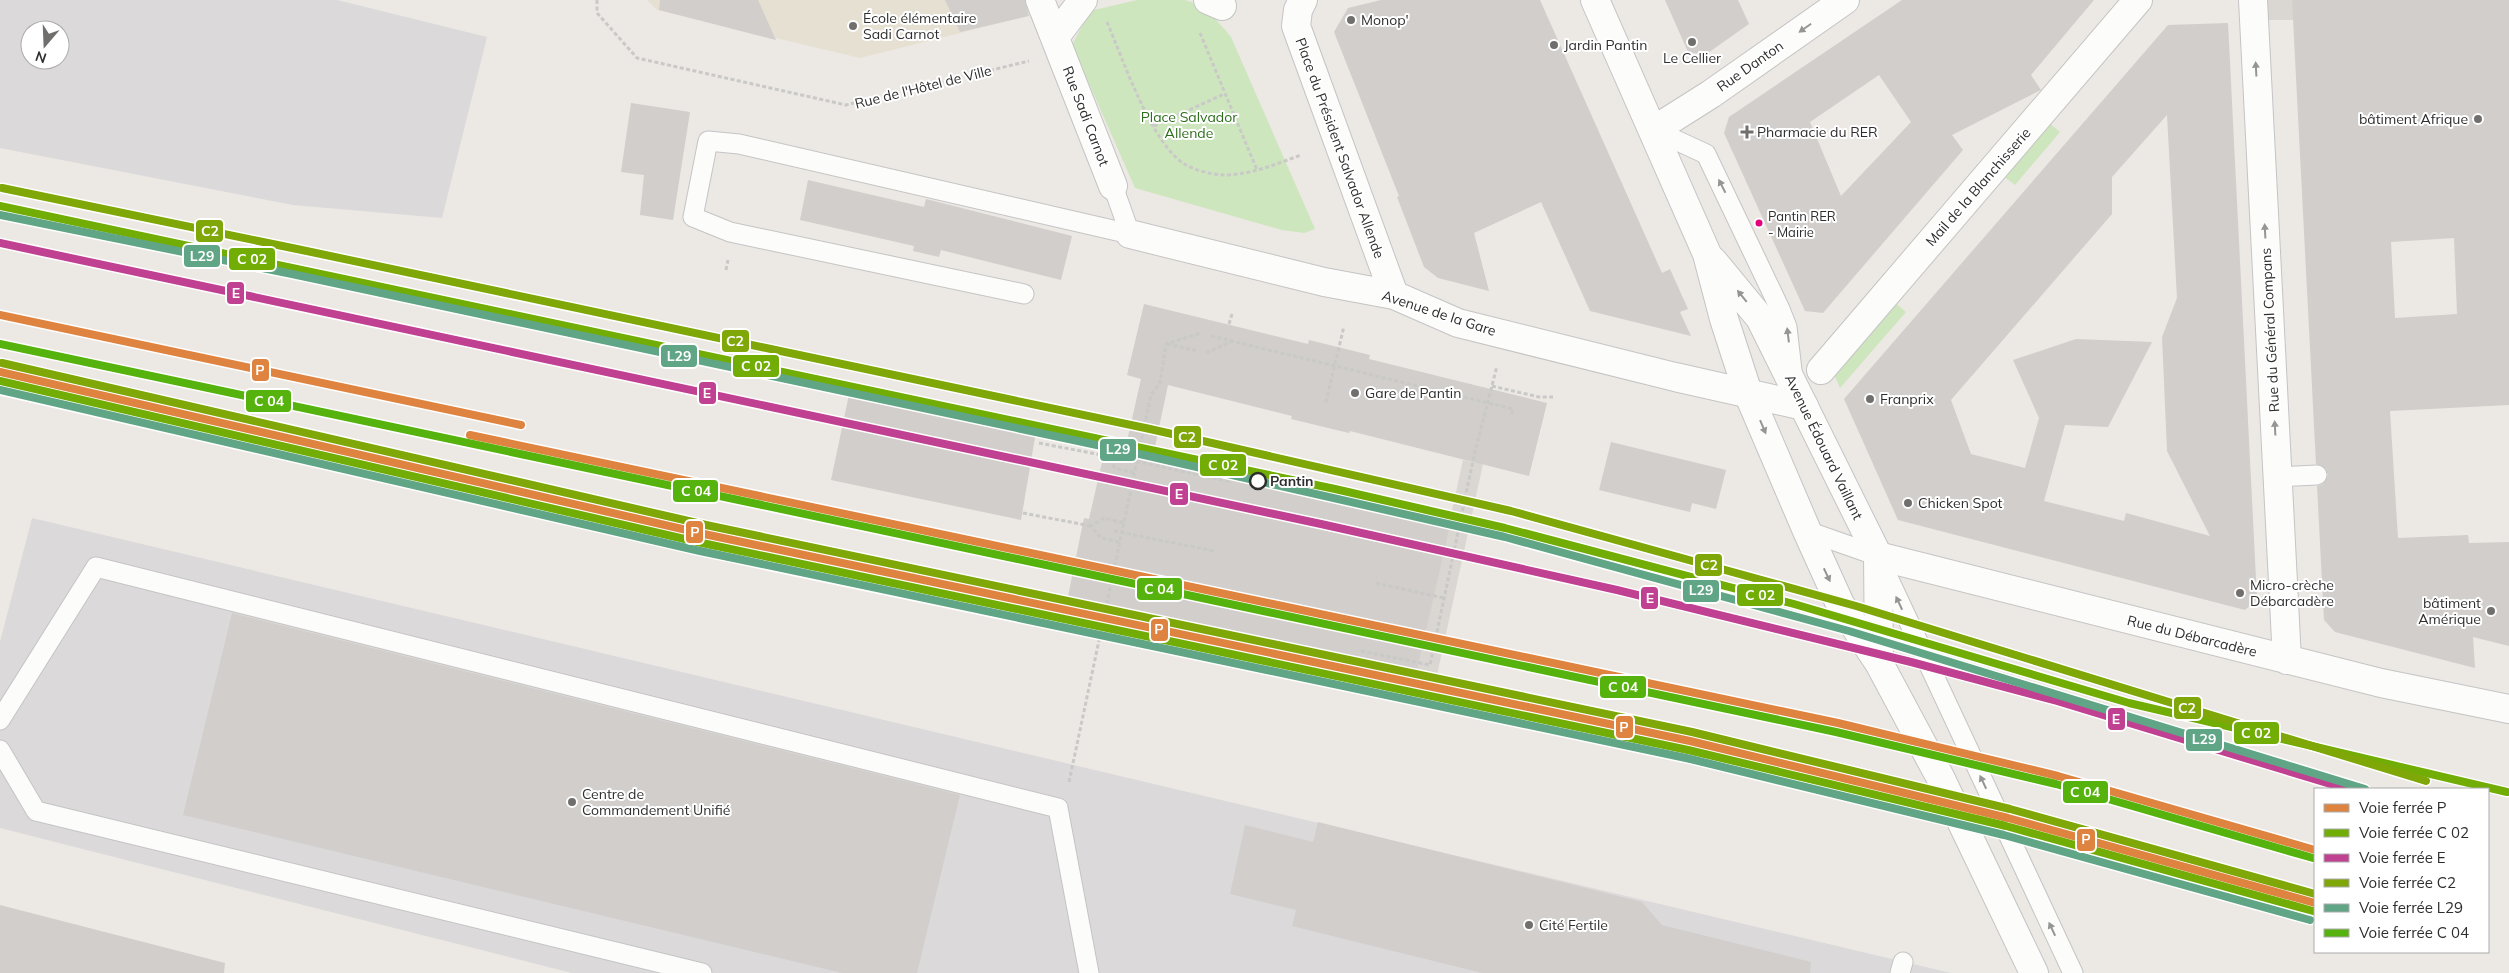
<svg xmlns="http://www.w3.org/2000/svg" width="2509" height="973" viewBox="0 0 2509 973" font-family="Mulish,sans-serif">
<rect width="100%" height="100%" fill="#ece8e4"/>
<path fill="#dcd9db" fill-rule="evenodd" d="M0,0H337L487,37L442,218L293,205L0,148ZM30,30H60V60H30Z
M32,518L1951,973H572L0,828V642Z"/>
<path fill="#e6e0d3" d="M647,0H1009L1016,13L1012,20L860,58L657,10Z"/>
<path fill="#cee6be" d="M1137,0C1152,0 1171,0 1185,0C1203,4 1220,23 1231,37L1315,229L1304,233L1282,230L1135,188L1072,45L1090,11Z
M2048,122L2060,132L2015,185L2002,175Z
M1893,301L1906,312L1840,388L1833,372Z"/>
<path fill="#dad6d2" d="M2253,0H2292L2294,20H2254Z
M1463,460L1483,464L1437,675L1417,671Z"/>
<path fill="#d1cecb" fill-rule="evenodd" d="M660,0H758L776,40L659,10Z
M945,0H1025L1029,16L960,32Z
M1381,0H1540L1662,273L1670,269L1688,309L1680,312L1691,336L1590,311L1541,202L1474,233L1489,291L1438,278L1424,267L1397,197L1399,196L1334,32L1348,8Z
M1665,0H1738L1749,24L1705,55L1688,52Z
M1902,0H2094L2031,75L2041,90L1952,135L1963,150L1823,313L1805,311L1724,133L1729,117ZM1879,75L1911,122L1841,196L1810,122Z
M2292,0H2509V405L2390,411L2398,538L2468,535L2469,543L2509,542V646L2473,637L2475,668L2335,632L2324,620L2317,486L2323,484L2328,475L2326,469L2316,464ZM2454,238L2457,314L2395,318L2391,242Z
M2228,23L2257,599L2245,610L1898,520L1844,399L2168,25ZM2167,115L2177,298L2162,337L2167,451L2210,536L2126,513L2124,521L2044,501L2065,425L2108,427L2152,342L2076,339L2013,360L2039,418L2025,468L1971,454L1951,400L2112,214V177Z
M631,103L690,112L673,220L640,215L644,175L621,172Z
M808,180L924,207L926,199L1072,236L1061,280L941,250L939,257L913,251L914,246L800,220Z
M1144,304L1308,344L1309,340L1370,355L1369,359L1547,403L1529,476L1350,431L1349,433L1291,419L1292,416L1168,385L1153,456L1280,483L1281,476L1399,502L1398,508L1451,520L1417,671L1067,601L1084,518L1089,519L1108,436L1127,441L1141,379L1127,375Z
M851,385L1037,426L1021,520L831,480Z
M1611,442L1726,470L1716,509L1692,503L1690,512L1599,490Z
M232,613L960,795L917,973H842L183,815Z
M1318,822L1642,902L1662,925L1811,962L1810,973H1482L1292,926L1296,910L1230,894L1245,825L1313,842Z
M0,905L225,963L224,973H0Z"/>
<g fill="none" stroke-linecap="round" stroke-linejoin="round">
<g stroke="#c5c4c5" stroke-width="21">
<path id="service" d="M1654,130L1706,154L1780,309L1787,327L1792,370
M1113,186L1130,234
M1024,294L730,232L693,217L708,141L739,144L1130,234
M2277,477L2317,475
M1807,531L1878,556L2073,973
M0,720L96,567L1058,808L1089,973
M0,750L36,811L702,973
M1900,973L1903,962"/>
</g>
<g stroke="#c5c4c5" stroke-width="30">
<path id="pedestrian" d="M1040,0L1113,186
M1208,0L1222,6
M1055,37L1083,0
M1821,370L2138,0"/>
</g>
<g stroke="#c5c4c5" stroke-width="30">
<path id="minor" d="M1303,0L1298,10L1296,26L1394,295
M2253,0L2287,660
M1654,130L1711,94L1845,0
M1130,234L1324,282L1394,295L1458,323L1675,377L1804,406
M1878,556L2381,683L2509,709"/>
</g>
<g stroke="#c5c4c5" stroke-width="30">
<path id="secondary" d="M1595,0L1707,254L1724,319L1748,393L1807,531L1840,604L1879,663L1940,777L2034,973
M1713,261L1760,318L1878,556L1879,663"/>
</g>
<path stroke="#c9c9c8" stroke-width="3" stroke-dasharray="4 2.5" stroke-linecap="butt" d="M597,0V13L637,58L846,105L1029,61
M1107,22C1123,59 1152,146 1186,165C1197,171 1211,174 1223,175C1251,175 1276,164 1301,155
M1200,33L1257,170
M1154,126L1224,94
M726,270L728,260
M1229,324L1232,314
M1211,336L1513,409L1511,417
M1167,344L1197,351
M1206,353L1232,341
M1492,386L1539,397H1553
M1326,402L1344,326
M1039,443L1107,456
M1130,460L1232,482
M1134,473L1115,468L1107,456L1119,448L1139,451
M1023,513L1091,526
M1385,513L1458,530
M1114,531L1214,551
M1119,542L1101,538L1091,526L1104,518L1124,523
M1376,583L1444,598
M1361,651L1430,665L1474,456L1497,366
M1069,782L1151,395L1160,383L1166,344L1201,333"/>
<use href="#service" stroke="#fcfcfb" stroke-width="19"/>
<use href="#pedestrian" stroke="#fcfcfb" stroke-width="28"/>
<use href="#minor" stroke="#fcfcfb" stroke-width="28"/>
<use href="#secondary" stroke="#fcfcfb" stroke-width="28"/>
<g stroke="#fff" stroke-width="11">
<path id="rail-1" d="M0,315L521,425
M0,372L704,534L1690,741L2008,818L2315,903
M470,435L1838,723L2058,776L2315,850"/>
</g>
<g stroke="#fff" stroke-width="11">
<path id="rail-2" d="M0,206L1335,489L1505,528L1794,604L2129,703L2507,792
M0,381L702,543L1688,750L2006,826L2313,911"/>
</g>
<g stroke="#fff" stroke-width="11">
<path id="rail-3" d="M0,243L1321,524L1617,590L1911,662L2057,701L2347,789"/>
</g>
<g stroke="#fff" stroke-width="11">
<path id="rail-4" d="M2,188L297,249L1150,429L1511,511L1856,606L2426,781
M2,363L706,525L1692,732L2010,809L2315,894"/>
</g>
<g stroke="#fff" stroke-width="11">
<path id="rail-5" d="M0,215L292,274L1144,455L1505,537L1849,631L2365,789
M0,390L700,551L1686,758L2004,835L2310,920"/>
</g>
<g stroke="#fff" stroke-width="11">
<path id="rail-6" d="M0,344L1836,732L2056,784L2313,858"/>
</g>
<use href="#rail-1" stroke="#de8440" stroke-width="8"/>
<use href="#rail-2" stroke="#72ad06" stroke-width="8"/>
<use href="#rail-3" stroke="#c04191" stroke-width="8"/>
<use href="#rail-4" stroke="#7ea707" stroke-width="8"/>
<use href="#rail-5" stroke="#60a686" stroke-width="8"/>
<use href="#rail-6" stroke="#56b20d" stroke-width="8"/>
</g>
<defs><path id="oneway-solid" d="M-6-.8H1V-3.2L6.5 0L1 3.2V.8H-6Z" transform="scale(1.25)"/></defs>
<g fill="#959594">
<use href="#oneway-solid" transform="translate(1805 28) rotate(145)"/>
<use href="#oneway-solid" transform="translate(2256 69) rotate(-93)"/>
<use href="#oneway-solid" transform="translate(1722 186) rotate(-117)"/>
<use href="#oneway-solid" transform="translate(2265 231) rotate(-93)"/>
<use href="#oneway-solid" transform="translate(1742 296) rotate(-129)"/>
<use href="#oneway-solid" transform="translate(1788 335) rotate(-97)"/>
<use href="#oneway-solid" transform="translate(1763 427) rotate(67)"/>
<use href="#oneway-solid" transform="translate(2275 428) rotate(-93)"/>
<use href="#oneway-solid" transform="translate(1827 575) rotate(65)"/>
<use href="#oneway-solid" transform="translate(1899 603) rotate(-115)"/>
<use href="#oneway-solid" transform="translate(1983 782) rotate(-115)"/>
<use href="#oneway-solid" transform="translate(2052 929) rotate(-115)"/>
</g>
<g fill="#706f6e" stroke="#fff" stroke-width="2">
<circle cx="1351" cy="20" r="5"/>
<circle cx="853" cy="26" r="5"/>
<circle cx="1692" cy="42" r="5"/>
<circle cx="1554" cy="45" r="5"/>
<circle cx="2478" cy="119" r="5"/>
<path d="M1744.5 124.5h5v5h5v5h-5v5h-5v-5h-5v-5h5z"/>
<circle cx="1355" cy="393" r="5"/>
<circle cx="1870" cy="399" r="5"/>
<circle cx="1908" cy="503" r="5"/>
<circle cx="2240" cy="593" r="5"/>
<circle cx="2491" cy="611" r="5"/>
<circle cx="572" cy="802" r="5"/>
<circle cx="1529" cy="925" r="5"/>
</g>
<circle fill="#e5007d" stroke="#fff" stroke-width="2" cx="1759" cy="223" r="4.5"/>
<circle fill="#fff" stroke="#2e2e2e" stroke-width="2.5" cx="1258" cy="481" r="8"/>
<g text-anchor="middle" stroke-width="4" stroke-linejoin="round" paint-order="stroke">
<g font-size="13" fill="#2e2e2e" stroke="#fff" text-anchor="start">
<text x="1768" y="221">Pantin RER<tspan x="1768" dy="16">- Mairie</tspan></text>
</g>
<g font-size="14" fill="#2e2e2e" stroke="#fff" text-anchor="start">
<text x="863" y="23">École élémentaire<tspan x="863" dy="16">Sadi Carnot</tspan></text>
<text x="1361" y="25">Monop'</text>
<text x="1564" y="50">Jardin Pantin</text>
<text x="1692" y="63" text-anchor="middle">Le Cellier</text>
<text x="2468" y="124" text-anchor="end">bâtiment Afrique</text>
<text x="1757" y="137">Pharmacie du RER</text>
<text x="1365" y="398">Gare de Pantin</text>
<text x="1880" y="404">Franprix</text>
<text x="1918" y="508">Chicken Spot</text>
<text x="2250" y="590">Micro-crèche<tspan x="2250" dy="16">Débarcadère</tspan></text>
<text x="2481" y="608" text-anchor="end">bâtiment<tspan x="2481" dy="16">Amérique</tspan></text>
<text x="582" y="799">Centre de<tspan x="582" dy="16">Commandement Unifié</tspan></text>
<text x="1539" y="930">Cité Fertile</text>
</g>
<g font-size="14" fill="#2e2e2e" stroke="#fff">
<text transform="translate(1750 66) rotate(-35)" y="5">Rue Danton</text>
<text transform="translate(923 87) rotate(-14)" y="5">Rue de l'Hôtel de Ville</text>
<text transform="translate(1086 116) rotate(69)" y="5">Rue Sadi Carnot</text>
<text transform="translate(1340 148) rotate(70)" y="5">Place du Président Salvador Allende</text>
<text transform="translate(1978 187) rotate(-49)" y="5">Mail de la Blanchisserie</text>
<text transform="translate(1439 313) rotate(18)" y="5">Avenue de la Gare</text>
<text transform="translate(2270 330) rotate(-93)" y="5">Rue du Général Compans</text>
<text transform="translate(1824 447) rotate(64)" y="5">Avenue Édouard Vaillant</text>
<text transform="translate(2192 636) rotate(14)" y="5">Rue du Débarcadère</text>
</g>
<g font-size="14" fill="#2c6e1b" stroke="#fff">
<text x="1189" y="122">Place Salvador<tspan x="1189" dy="16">Allende</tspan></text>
</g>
<g font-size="14" font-weight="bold" fill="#2e2e2e" stroke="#fff" text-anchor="start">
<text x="1270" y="486">Pantin</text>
</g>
</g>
<g stroke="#fff" stroke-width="2">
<rect x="195" y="219" width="29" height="24" rx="5" fill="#7ea707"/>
<rect x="183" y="244" width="38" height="24" rx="5" fill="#60a686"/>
<rect x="228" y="247" width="48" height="24" rx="5" fill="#72ad06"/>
<rect x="226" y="281" width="19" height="24" rx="5" fill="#c04191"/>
<rect x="721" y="329" width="29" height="24" rx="5" fill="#7ea707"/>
<rect x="660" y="344" width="38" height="24" rx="5" fill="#60a686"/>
<rect x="732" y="354" width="48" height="24" rx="5" fill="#72ad06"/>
<rect x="251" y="358" width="19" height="24" rx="5" fill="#de8440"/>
<rect x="698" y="381" width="19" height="24" rx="5" fill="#c04191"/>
<rect x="245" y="389" width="47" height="24" rx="5" fill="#56b20d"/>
<rect x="1173" y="425" width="29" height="24" rx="5" fill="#7ea707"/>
<rect x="1099" y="438" width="38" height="24" rx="5" fill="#60a686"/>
<rect x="1199" y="453" width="48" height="24" rx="5" fill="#72ad06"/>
<rect x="672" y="479" width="47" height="24" rx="5" fill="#56b20d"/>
<rect x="1169" y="482" width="20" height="24" rx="5" fill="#c04191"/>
<rect x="685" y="520" width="19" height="24" rx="5" fill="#de8440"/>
<rect x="1694" y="553" width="29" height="24" rx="5" fill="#7ea707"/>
<rect x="1136" y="577" width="47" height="24" rx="5" fill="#56b20d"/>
<rect x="1682" y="579" width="38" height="24" rx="5" fill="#60a686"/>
<rect x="1736" y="583" width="48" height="24" rx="5" fill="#72ad06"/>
<rect x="1640" y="586" width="19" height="24" rx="5" fill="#c04191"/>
<rect x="1150" y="618" width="19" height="24" rx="5" fill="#de8440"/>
<rect x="1599" y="675" width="48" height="24" rx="5" fill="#56b20d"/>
<rect x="2173" y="696" width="29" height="24" rx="5" fill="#7ea707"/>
<rect x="2107" y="707" width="19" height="24" rx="5" fill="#c04191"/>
<rect x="1615" y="715" width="19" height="24" rx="5" fill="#de8440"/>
<rect x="2233" y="721" width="47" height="24" rx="5" fill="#72ad06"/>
<rect x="2185" y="728" width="38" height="24" rx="5" fill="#60a686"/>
<rect x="2062" y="780" width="47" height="24" rx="5" fill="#56b20d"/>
<rect x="2076" y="828" width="20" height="24" rx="5" fill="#de8440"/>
</g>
<g font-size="14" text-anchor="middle" font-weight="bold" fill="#fff">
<text x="210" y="236">C2</text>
<text x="202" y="261">L29</text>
<text x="252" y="264">C 02</text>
<text x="236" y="298">E</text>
<text x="735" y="346">C2</text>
<text x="679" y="361">L29</text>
<text x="756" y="371">C 02</text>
<text x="260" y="375">P</text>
<text x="707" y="398">E</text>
<text x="269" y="406">C 04</text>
<text x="1187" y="442">C2</text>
<text x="1118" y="454">L29</text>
<text x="1223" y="470">C 02</text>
<text x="696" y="496">C 04</text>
<text x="1179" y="499">E</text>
<text x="695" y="537">P</text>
<text x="1709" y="570">C2</text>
<text x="1159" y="594">C 04</text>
<text x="1701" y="595">L29</text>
<text x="1760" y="600">C 02</text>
<text x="1650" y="603">E</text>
<text x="1159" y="634">P</text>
<text x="1623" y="692">C 04</text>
<text x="2187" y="713">C2</text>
<text x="2116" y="724">E</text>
<text x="1624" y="732">P</text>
<text x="2256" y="738">C 02</text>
<text x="2204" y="744">L29</text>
<text x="2085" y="797">C 04</text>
<text x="2086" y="844">P</text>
</g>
<rect x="2314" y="788" width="175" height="165" fill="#ffffff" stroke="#ababab"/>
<rect x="2324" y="804" width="25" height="8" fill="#de8440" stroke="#ababab"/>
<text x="2359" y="813" font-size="15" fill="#2e2e2e">Voie ferrée P</text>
<rect x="2324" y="829" width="25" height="8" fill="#72ad06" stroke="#ababab"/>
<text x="2359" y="838" font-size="15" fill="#2e2e2e">Voie ferrée C 02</text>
<rect x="2324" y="854" width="25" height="8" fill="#c04191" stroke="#ababab"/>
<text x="2359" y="863" font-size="15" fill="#2e2e2e">Voie ferrée E</text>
<rect x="2324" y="879" width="25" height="8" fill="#7ea707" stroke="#ababab"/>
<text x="2359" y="888" font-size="15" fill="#2e2e2e">Voie ferrée C2</text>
<rect x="2324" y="904" width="25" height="8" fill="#60a686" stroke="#ababab"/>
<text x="2359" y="913" font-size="15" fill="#2e2e2e">Voie ferrée L29</text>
<rect x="2324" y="929" width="25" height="8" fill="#56b20d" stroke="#ababab"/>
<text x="2359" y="938" font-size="15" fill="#2e2e2e">Voie ferrée C 04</text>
<g transform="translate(45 45) rotate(199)"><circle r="24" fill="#ffffff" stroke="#ababab"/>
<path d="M0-4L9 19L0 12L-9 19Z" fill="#706f6e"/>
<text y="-8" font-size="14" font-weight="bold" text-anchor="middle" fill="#2e2e2e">N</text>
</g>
</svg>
